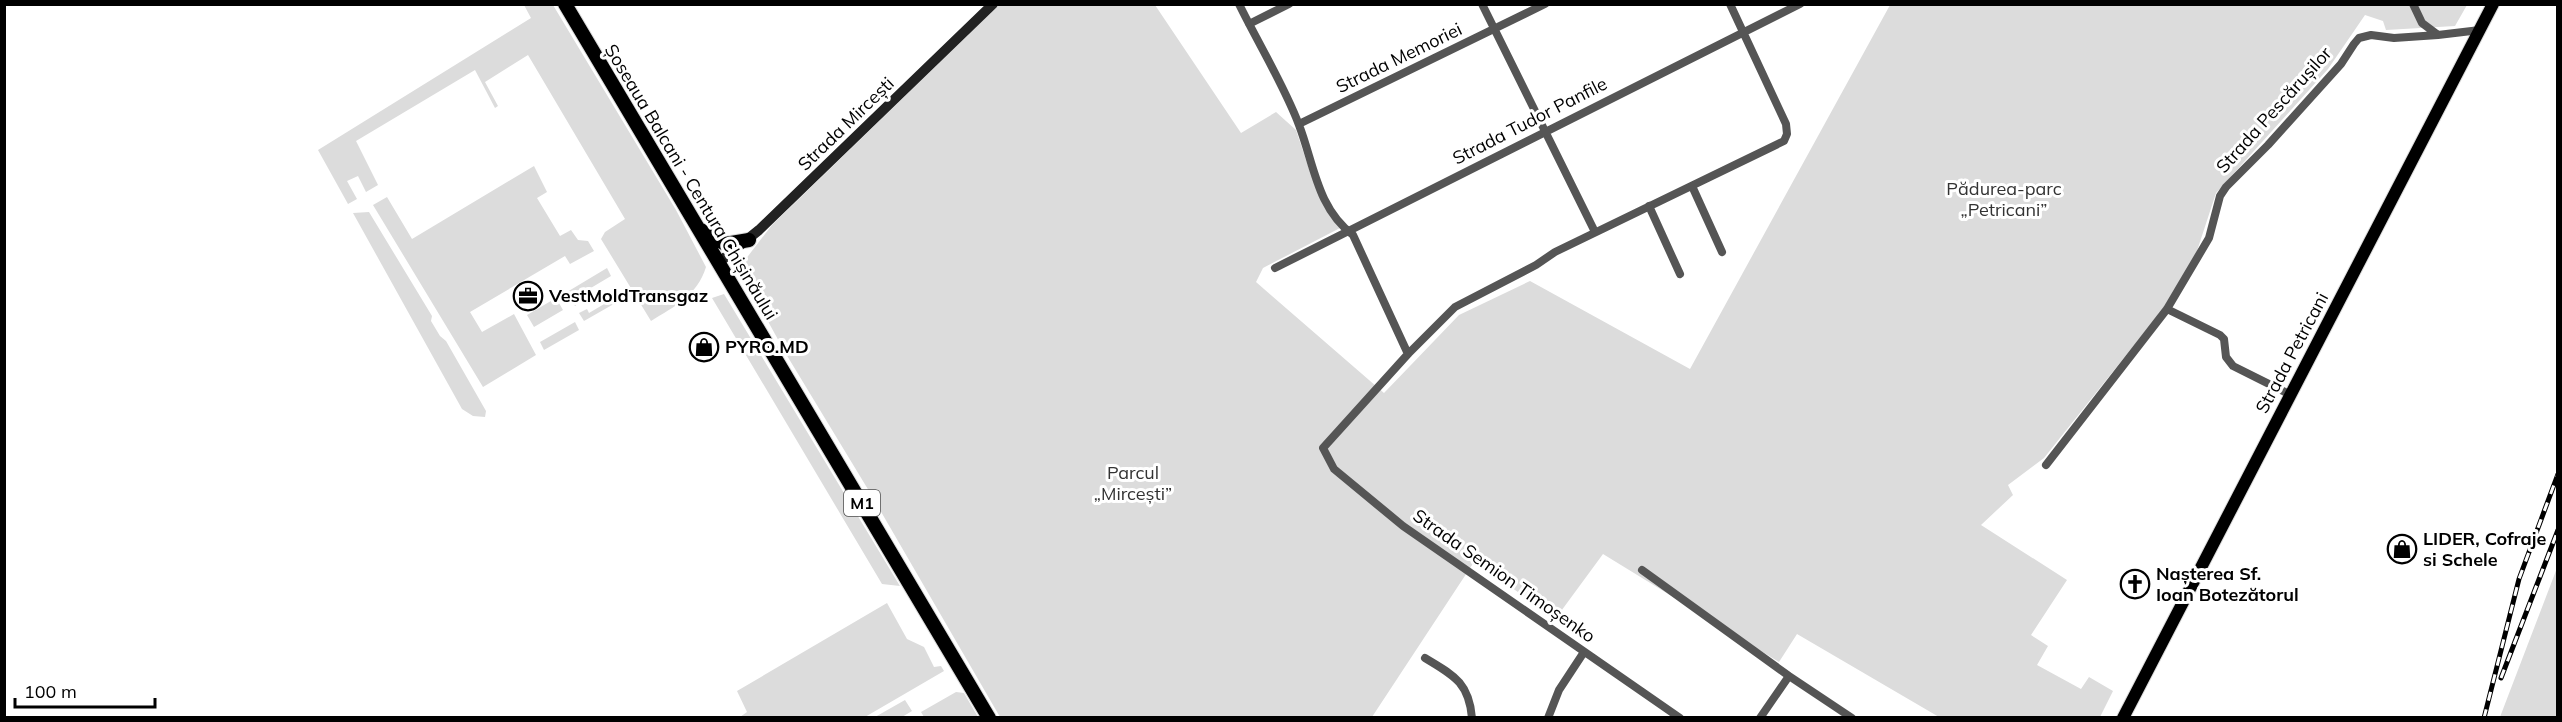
<svg xmlns="http://www.w3.org/2000/svg" width="2562" height="722" viewBox="0 0 2562 722" font-family="Mulish,sans-serif">
<rect width="100%" height="100%" fill="#fff"/>
<path fill="#dcdcdc" d="M524,5H553L676,210L706,267C697,296 675,306 651,321L601,239L605,232L625,219L528,55L485,82L498,106L495,108L475,70L356,141L378,185L366,192L358,176L347,181L357,199L348,204L318,150L531,18Z
M999,5H1155L1241,133L1276,112L1296,130L1310,172L1340,228L1263,268L1256,282L1384,393L1459,315L1530,281L1690,369L1890,5H2467L2455,26L2386,30L2383,21L2365,15L2328,69L2216,193L2196,254L2166,305L2044,458L2008,485L2013,495L1981,525L2067,580L2031,635L2048,646L2037,665L2081,689L2089,677L2113,691L2100,717H1939L1797,634L1779,662L1603,554L1556,618L1474,562L1372,717H1000L869,491L786,354L759,305L745,260L772,225Z
M534,166L547,192L537,198L560,236L571,230L578,240L588,241L594,251L570,264L565,256L470,312L482,332L514,314L536,355L483,387L373,205L387,197L412,239Z
M369,212L432,316L431,321L440,336L446,341L486,411L485,417L473,416L462,409L353,213Z
M607,268L611,276L579,295L582,301L575,306L567,292Z
M724,294L900,586L882,584L712,298Z
M616,297L619,301L584,321L579,313L587,309L589,313Z
M556,298L563,310L534,327L527,315Z
M575,322L579,330L544,350L540,342Z
M2557,568V717H2500Z
M887,603L907,639L924,647L934,667L941,666L944,671L865,717H740L747,712L737,691Z
M956,692L964,693L978,717H924L921,712Z
M905,700L912,711L902,717H875Z"/>
<g fill="none" stroke-linecap="round" stroke-linejoin="round">
<g stroke="#dbdbdb" stroke-width="14">
<path id="primary" d="M2123,718L2493,4"/>
</g>
<g stroke="#dbdbdb" stroke-width="16">
<path id="trunk" d="M565,4L989,718
M701,230L725,244L749,240"/>
</g>
<path stroke="#555" stroke-width="8" d="M1239,4C1258,43 1284,85 1299,125C1314,164 1317,208 1353,235L1408,354
M1482,4L1595,232
M2413,4L2422,23L2438,35L2480,30
M1249,24L1289,4
M1299,124L1545,4
M1692,186L1722,252
M1649,206L1680,274
M1275,268L1800,4
M2167,309L2220,335L2224,339L2226,357L2233,366L2291,395
M2046,465L2167,309L2209,238L2220,196L2226,187L2268,145L2341,64L2354,44L2359,38L2371,35L2394,38L2438,35
M1642,570L1789,676L1852,718
M1425,658C1453,675 1469,682 1472,718
M1548,718L1559,690L1584,652
M1680,718L1403,526L1334,469L1323,448L1408,354L1455,307L1536,265L1555,252L1784,141L1787,134L1786,124L1730,4
M1760,718L1789,676"/>
<path stroke="#222" stroke-width="10" d="M718,263L759,230L993,4"/>
<use href="#primary" stroke="#000" stroke-width="12"/>
<use href="#trunk" stroke="#000" stroke-width="14"/>
<g stroke="#000" stroke-width="5">
<path id="rail" d="M2501,678L2558,530
M2484,718L2519,579L2558,474"/>
</g>
<use href="#rail" stroke="#fff" stroke-width="3" stroke-dasharray="9" stroke-linecap="butt"/>
</g>
<defs>
<g id="office-ring" transform="scale(1.5)"><circle r="9.5" fill="#fff" stroke="#000" stroke-width="1.5"/><path d="M-6-3h4V-5.5h4V-3h4V5H-6ZM-1-4.5V-3h2v-1.5ZM-6 0V1H6V0Z" fill="#000"/></g>
<g id="shop-ring" transform="scale(1.5)"><circle r="9.5" fill="#fff" stroke="#000" stroke-width="1.5"/><path d="M-5-2.5h2.3a2.7 3.5 0 0 1 5.4 0H5L5.5 6h-11ZM-1.5-2.5h3a1.5 2.3 0 0 0-3 0Z" fill="#000"/></g>
<g id="church-ring" transform="scale(1.5)"><circle r="9.5" fill="#fff" stroke="#000" stroke-width="1.5"/><path d="M-1.2-6h2.4v3.5h3.3v2.4h-3.3V6h-2.4V-.1h-3.3v-2.4h3.3Z" fill="#000"/></g>
</defs>
<g fill-rule="evenodd">
<use href="#office-ring" x="528" y="296"/>
<use href="#shop-ring" x="704" y="347"/>
<use href="#shop-ring" x="2402" y="549"/>
<use href="#church-ring" x="2135" y="584"/>
</g>
<g text-anchor="middle" stroke-width="6" stroke-linejoin="round" paint-order="stroke">
<rect fill="#fff" stroke="#4c4c4c" stroke-width="1.5" x="844" y="490" width="36" height="26" rx="4.5"/>
<g font-size="16" font-weight="bold" fill="#000">
<text x="862" y="509">M1</text>
</g>
<g font-size="18" fill="#000" stroke="#fff">
<text transform="translate(1399 58) rotate(-26)" y="6">Strada Memoriei</text>
<text transform="translate(2274 110) rotate(-48)" y="6">Strada Pescărușilor</text>
<text transform="translate(1530 121) rotate(-27)" y="6">Strada Tudor Panfile</text>
<text transform="translate(846 124) rotate(-44)" y="6">Strada Mircești</text>
<text transform="translate(691 182) rotate(59)" y="6">Șoseaua Balcani - Centura Chișinăului</text>
<text transform="translate(2292 353) rotate(-62)" y="6">Strada Petricani</text>
<text transform="translate(1504 576) rotate(35)" y="6">Strada Semion Timoșenko</text>
</g>
<g font-size="18" fill="#333" stroke="#fff">
<text x="2004" y="195">Pădurea-parc<tspan x="2004" dy="21">„Petricani”</tspan></text>
<text x="1133" y="479">Parcul<tspan x="1133" dy="21">„Mircești”</tspan></text>
</g>
<g font-size="18" font-weight="bold" fill="#000" stroke="#fff" text-anchor="start">
<text x="549" y="302">VestMoldTransgaz</text>
<text x="725" y="353">PYRO.MD</text>
<text x="2423" y="545">LIDER, Cofraje<tspan x="2423" dy="21">si Schele</tspan></text>
<text x="2156" y="580">Nașterea Sf.<tspan x="2156" dy="21">Ioan Botezătorul</tspan></text>
</g>
</g>
<rect width="2562" height="722" fill="none" stroke="#000000" stroke-width="12"/>
<path d="M15 698v9h140v-9" fill="none" stroke="#000000" stroke-width="3"/>
<text x="24" y="698" font-size="18" fill="#000000" stroke="#ffffff" stroke-width="4.5" paint-order="stroke">100 m</text>
</svg>
